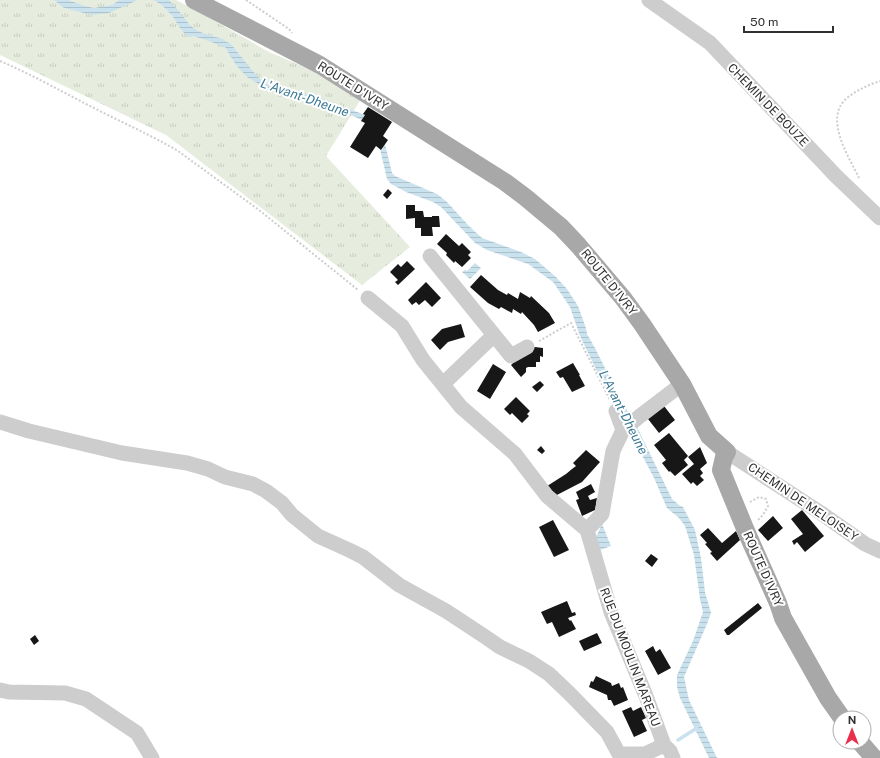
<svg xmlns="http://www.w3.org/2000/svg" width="880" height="758" viewBox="0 0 880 758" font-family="'Public Sans',sans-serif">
<defs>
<pattern id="grass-tufts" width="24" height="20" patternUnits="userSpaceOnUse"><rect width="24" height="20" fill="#e7edde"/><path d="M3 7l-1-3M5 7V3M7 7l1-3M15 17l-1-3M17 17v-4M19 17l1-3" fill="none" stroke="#c6ccbf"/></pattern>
<pattern id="water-rules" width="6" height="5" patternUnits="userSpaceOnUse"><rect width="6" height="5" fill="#cae2ed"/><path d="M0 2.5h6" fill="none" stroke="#aec2cc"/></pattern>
</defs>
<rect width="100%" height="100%" fill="#fff"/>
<path fill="url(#grass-tufts)" d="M0,0H176L190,7L269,52L325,76L361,99L326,156L410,247L362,285L166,135L0,55Z"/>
<path fill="url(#water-rules)" d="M54,0H68L85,6L94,8L112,5L119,0H138L109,13L92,15L64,8Z
M153,0H169C173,5 178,9 182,15C185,18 187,22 190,25C198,33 212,36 223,39L225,41L231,44L251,69L260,79L266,84L321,98L365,115L362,120L332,107L270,91L247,77L236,65L225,47L203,39L193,36L190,37C182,34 178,24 173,17C167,10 162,4 153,0Z
M385,144L392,173L395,176L437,194L446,201L469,226L482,238L521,252L535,259L556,277L567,289L578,306L586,328L587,334L595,348L616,390L631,417L624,422L616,405L605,388L580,336L570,307L553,282L528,264L487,250L475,243L441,207L433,202L406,192L391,184L387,179L380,149L382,150Z
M475,263L481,268L470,279L462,272L465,270L467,271Z
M635,423L672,499L679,505L683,507L695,530L701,558L705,592L711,613L707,624L684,677L689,700L717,758H709L680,698L677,687V675L693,641L703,612L700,599L694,555L685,526L679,518L667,508L654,478L629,430Z
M602,524L611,546L600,550L596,537Z"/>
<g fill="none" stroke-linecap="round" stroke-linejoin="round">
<path stroke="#cae2ed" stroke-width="3.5" d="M678,740L697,728"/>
</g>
<path fill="#171717" d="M368,107L392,122L383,136L388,140L381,150L376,146L368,158L350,147L365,123L361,121L365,115L363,114Z
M388,189L392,193L387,199L383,195Z
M406,205H415V211H423L424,217H432V216H439L440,227H432L433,236H421V228H415V218L406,219Z
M446,234L459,246L462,243L471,252L468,255L471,258L462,267L455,261L454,263L446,255L447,253L437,244Z
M407,261L415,269L398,285L395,282L398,280L390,272L398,264L401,267Z
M481,275L498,290L507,295L508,293L518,299L520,292L530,298L531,296L549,313L555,323L538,332L534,325L522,312L521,314L513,309L512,313L501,307L499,309L488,303L470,287Z
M426,282L441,298L432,307L425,300L419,305L416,302L412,305L408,300Z
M461,324L465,337L448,342L440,350L431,340L442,329Z
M535,347L543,348V357L540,356V362H536V367H528L526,368V372L521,377L511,365L521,355Z
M573,363L580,375H579L585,386L572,392L563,377L560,378L556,372Z
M493,364L506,372L490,399L477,391Z
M540,381L544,385L537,392L532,387Z
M516,397L530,411L527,414L529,416L522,423L512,413L510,415L504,409Z
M664,406L675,420L659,433L648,419Z
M669,433L688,456L684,460L688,465L675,476L670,471L669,472L662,463L666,460L654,445Z
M541,446L545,451L542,454L537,450Z
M700,447L707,463L700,469L703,473L700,476L704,480L697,486L693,482L691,484L682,474L694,464L688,457Z
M586,450L600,462L582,482L553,497L544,488L566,474L572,469L576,466L573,463Z
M591,484L595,492L588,496L590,500L597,498L595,510L582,516L576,500L579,499L576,492Z
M802,510L824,536L805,552L797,542L794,545L792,541L803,534L791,519Z
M773,516L783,528L768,541L758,530Z
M553,520L569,550L554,557L539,527Z
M708,528L722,543L736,531L740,540L717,561L710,553L712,552L705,544L707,543L700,535Z
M651,554L658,559L652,567L645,561Z
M567,601L572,613L575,612L576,615L568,618L570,621L571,620L576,629L559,637L552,622L547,624L541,612Z
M758,603L762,608L729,635H727L724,630Z
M597,633L602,643L584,651L579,641Z
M35,635L39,641L34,645L30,639Z
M653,646L656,652L660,649L671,668L658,675L645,651Z
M596,676L611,683L612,686L619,683L621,688L623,687L628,700L614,706L611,700H608L607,695L589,687L591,681L593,682Z
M631,707L633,711L641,707L646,718L642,720L647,731L634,737L622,711Z"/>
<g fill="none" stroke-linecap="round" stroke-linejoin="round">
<path stroke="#cdcdcd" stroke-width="2" stroke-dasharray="2 2" stroke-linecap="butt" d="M246,0L289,29L292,33
M0,61C33,75 64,93 96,109C123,123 151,135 178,151L259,210L358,290
M859,178C849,157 823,118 847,98C857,90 868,85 880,81
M539,341L571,323L610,400
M750,502L759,497L766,499L768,506L763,515L757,521"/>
<path stroke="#cdcdcd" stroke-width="15" d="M649,0L710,43L836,176L880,218
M430,256L494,335L443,384
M368,298L402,326L423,360L461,407L515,454L547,496L587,530L611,612L646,696L664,745L670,751L673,758
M494,335L511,356L527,347
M616,411L623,430
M0,422L29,431L122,453L187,463L208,469L225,477L253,484L266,491L282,503L292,515L318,536L349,550L363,557L399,585L446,611L484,636L500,647L529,661L549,674L570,694L607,732L619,754H645L664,745
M727,452L821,513L865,544L880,551
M587,530L602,514L613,451L623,430L640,416L682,384
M0,690L9,692L65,693L86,699L137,733L152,758"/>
<path stroke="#a8a8a8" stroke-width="18" d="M194,0L320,65L505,182L525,197L561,227L578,245L623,298L642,324L682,384L709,436L727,452L724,457L721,470L746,531L778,603L783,618L828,698L842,718
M860,742L874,758"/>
</g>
<g text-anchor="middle" stroke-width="4" stroke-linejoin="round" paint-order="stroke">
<g font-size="12" fill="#303030" stroke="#fff">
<text transform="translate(353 86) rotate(32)" y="4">ROUTE D'IVRY</text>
<text transform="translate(768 105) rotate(46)" y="4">CHEMIN DE BOUZE</text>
<text transform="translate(609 282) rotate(51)" y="4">ROUTE D'IVRY</text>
<text transform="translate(803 502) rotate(34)" y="4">CHEMIN DE MELOISEY</text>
<text transform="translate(763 569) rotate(66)" y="4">ROUTE D'IVRY</text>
<text transform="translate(630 657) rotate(69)" y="4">RUE DU MOULIN MAREAU</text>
</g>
<g font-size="13" font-style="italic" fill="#3b7995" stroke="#fff">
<text transform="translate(305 97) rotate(19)" y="5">L'Avant-Dheune</text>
<text transform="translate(624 412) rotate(63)" y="5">L'Avant-Dheune</text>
</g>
</g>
<g transform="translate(852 730)"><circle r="19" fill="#ffffff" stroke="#acacac"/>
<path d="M0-3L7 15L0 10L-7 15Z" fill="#ea2f4c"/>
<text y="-6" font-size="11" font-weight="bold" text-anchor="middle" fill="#303030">N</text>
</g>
<path d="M744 26v6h89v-6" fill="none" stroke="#303030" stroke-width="2"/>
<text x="750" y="26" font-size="12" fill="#303030" stroke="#ffffff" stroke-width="3" paint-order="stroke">50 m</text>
</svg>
